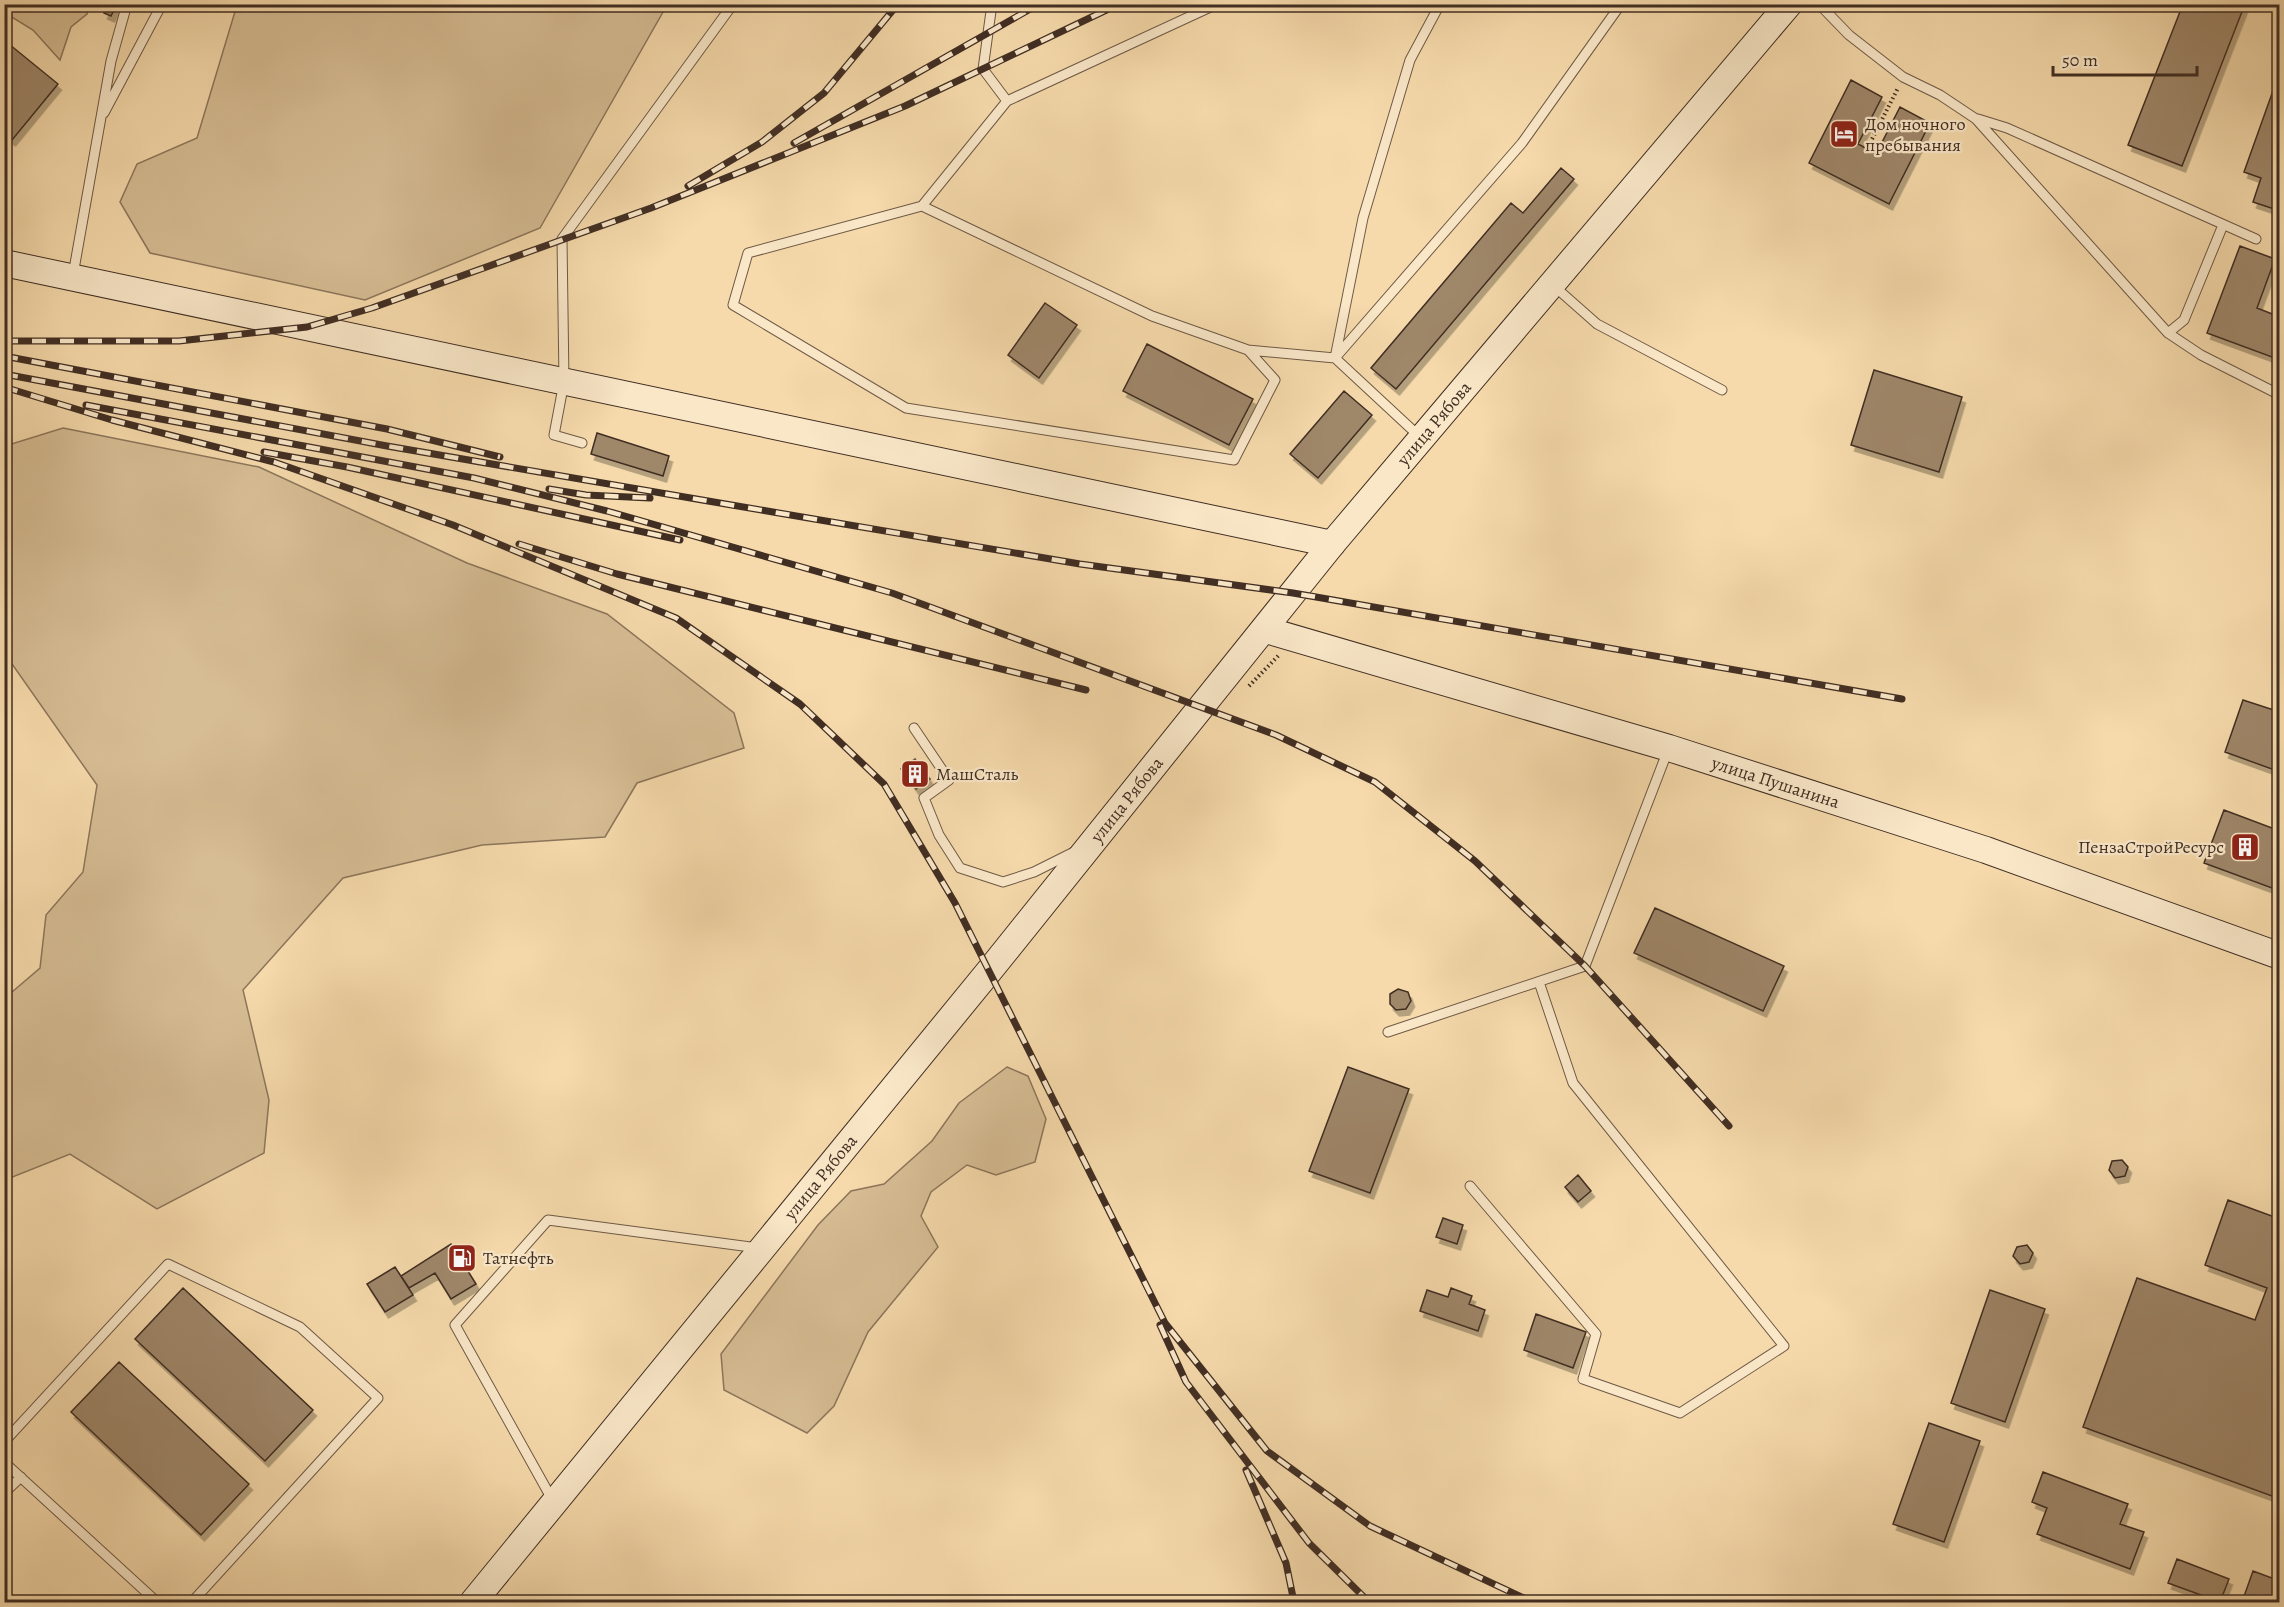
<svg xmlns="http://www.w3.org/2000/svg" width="2284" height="1607" viewBox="0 0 2284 1607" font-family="Alegreya,serif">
<defs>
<filter id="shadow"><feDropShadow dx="3.5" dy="6" stdDeviation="0" flood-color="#0004"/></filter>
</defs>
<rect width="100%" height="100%" fill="#f6daab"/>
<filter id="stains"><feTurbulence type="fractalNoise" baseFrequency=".00333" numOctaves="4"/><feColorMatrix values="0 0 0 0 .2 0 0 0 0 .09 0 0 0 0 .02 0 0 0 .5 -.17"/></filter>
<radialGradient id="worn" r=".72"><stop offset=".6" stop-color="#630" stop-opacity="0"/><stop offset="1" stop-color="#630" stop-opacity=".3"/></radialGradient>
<path fill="#d7bd94" stroke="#8c765c" stroke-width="1.5" d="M15,4H89V5L87,14L71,27L60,60L33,30L10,16Z
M237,5V4L667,5L540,228L365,300L150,253L120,202L137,164L197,138Z
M63,428L259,467L467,563L607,614L734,713L744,748L637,783L605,837L482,845L343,878L243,990L269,1100L264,1153L157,1209L70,1154L5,1180V998L40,968L46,915L83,872L97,785L5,654V446Z
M1007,1067L1028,1076L1046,1119L1035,1162L996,1175L967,1165L931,1192L921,1216L938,1247L868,1332L834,1406L807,1433L724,1390L721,1354L818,1225L851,1191L884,1184L932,1141L959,1103Z"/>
<path fill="#9f876a" stroke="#412e23" stroke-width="1.5" filter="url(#shadow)" d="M2183,4H2245L2182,166L2128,145Z
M107,5L115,8L111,16L104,13Z
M4,40L58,84L12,140L4,134Z
M2280,71V211L2253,202L2261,178L2244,172Z
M1851,80L1882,97L1858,144L1876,154L1900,107L1930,123L1889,204L1809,163Z
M1561,168L1574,179L1396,389L1371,368L1511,203L1523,213Z
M2240,246L2275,259L2257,308L2280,317V360L2207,333Z
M1045,303L1077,325L1039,378L1008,355Z
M1147,344L1253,399L1229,445L1123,391Z
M1874,370L1962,397L1939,472L1851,445Z
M1344,391L1372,415L1318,478L1290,454Z
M597,433L669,456L663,476L591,454Z
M2243,700L2280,712V772L2225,752Z
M915,759L930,779L916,789L901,769Z
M2224,810L2280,831V891L2204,863Z
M1655,908L1784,966L1763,1011L1634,953Z
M1398,989L1408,992L1411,1001L1406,1009L1396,1010L1390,1004V994Z
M1348,1067L1409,1089L1370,1193L1309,1171Z
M2122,1160L2128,1167L2125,1176L2115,1178L2109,1170L2112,1161Z
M1578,1175L1591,1191L1578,1202L1565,1187Z
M2228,1200L2280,1219V1499L2083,1427L2137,1278L2255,1320L2267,1288L2205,1265Z
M1443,1218L1463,1225L1457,1244L1436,1237Z
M451,1244L476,1284L451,1299L435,1273L409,1288L401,1276Z
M2027,1245L2033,1253L2029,1262L2020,1264L2013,1256L2017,1247Z
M395,1267L413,1295L385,1312L367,1284Z
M183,1288L313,1410L265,1461L135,1339Z
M1451,1288L1472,1296L1469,1304L1485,1310L1478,1331L1420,1311L1427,1290L1448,1297Z
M1990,1290L2045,1309L2005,1422L1951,1403Z
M1536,1314L1586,1332L1573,1368L1524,1350Z
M119,1362L249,1484L201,1535L71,1412Z
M1929,1423L1980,1441L1944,1542L1893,1524Z
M2043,1472L2128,1504L2120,1524L2144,1532L2130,1569L2037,1534L2047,1508L2032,1502Z
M2177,1559L2229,1579L2220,1602L2168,1583Z
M2253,1571L2280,1581V1602H2242Z"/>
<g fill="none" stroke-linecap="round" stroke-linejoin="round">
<g stroke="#6e5945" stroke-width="11">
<path id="lane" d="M992,4L983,69L1007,101
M1819,4L1849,35L1903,77L1940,95L1976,119L2168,333L2201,355L2280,395
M104,113L162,4
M1978,119L2007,128L2256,239
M922,206L1007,101L1217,4
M73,275L111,61L127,4
M1554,286L1597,324L1722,390
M2168,333L2184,320L2223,225
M1248,350L1275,380L1234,460L906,408L733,305L748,253L922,206L1152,316L1248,350L1335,358L1363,218L1410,60L1440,4
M1420,437L1335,358L1522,143L1621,4
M582,443L554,435L564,382L562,239L733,4
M914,728L949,780L924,798L939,835L960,868L1003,882L1034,872L1074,852
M1388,1032L1585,966L1668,750
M1470,1186L1596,1334L1583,1379L1680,1413L1784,1346L1573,1083L1539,982
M4,1442L168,1264L300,1327L378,1398L192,1602
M4,1462L157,1602
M4,1493L21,1477
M553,1501L455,1325L548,1220L758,1248"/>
</g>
<g stroke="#412e23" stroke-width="28">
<g id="secondary">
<path d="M4,263L1332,544"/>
<path id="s1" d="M1266,630L1669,748L1986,850L2280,956"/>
<path id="s2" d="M473,1602L990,970L1332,544L1789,4"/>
</g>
</g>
<path stroke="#412e23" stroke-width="4" stroke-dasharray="1.5 3" stroke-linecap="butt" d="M1870,143L1898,88
M1249,686L1279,655"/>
<use href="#lane" stroke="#f9e7c8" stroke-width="9"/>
<use href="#secondary" stroke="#f9e7c8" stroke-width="26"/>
<g stroke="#412e23" stroke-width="7">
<path id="rail" d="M794,143L1039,4
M688,186L762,142L824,93L898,4
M4,341H179L307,327L372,308L651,208L905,106L1119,4
M4,356L387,429L500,457
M4,374L387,446L708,501L1080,564L1293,593L1902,699
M4,387L112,420L274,462L453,525L676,618L800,704L884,784L955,903L1165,1323L1267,1451L1370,1526L1532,1602
M86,405L474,478L607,511L892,593L1276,735L1375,782L1475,861L1585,966L1729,1126
M264,452L347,467L680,540
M549,489L586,495L650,498
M519,544L617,574L1086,690
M1160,1325L1186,1382L1309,1543L1369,1602
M1246,1470L1286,1563L1294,1602"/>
</g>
<use href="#rail" stroke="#f9e7c8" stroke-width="4.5" stroke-dasharray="14" stroke-linecap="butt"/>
</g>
<defs>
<g id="hotel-square" transform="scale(1.5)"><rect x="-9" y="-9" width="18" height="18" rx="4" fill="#8f2418" stroke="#f9e7c8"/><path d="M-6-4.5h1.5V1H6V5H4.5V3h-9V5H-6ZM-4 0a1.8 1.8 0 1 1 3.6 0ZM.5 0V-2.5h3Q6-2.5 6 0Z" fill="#fff"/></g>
<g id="building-square" transform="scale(1.5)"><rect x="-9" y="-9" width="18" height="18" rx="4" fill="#8f2418" stroke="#f9e7c8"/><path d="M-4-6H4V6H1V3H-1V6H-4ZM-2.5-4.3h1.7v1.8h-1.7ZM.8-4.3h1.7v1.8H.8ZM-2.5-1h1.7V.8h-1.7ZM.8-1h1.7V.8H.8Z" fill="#fff"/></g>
<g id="fuel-square" transform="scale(1.5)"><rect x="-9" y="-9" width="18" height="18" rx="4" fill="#8f2418" stroke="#f9e7c8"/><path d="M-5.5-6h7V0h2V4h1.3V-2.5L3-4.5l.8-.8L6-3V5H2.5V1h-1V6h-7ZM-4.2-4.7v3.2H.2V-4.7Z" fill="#fff"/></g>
</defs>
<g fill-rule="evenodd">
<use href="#hotel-square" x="1844" y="134"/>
<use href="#building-square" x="915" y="774"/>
<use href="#building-square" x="2245" y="847"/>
<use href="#fuel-square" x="462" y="1258"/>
</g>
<g text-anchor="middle" stroke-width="4.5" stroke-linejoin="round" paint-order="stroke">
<g font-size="18" fill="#412e23" stroke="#f9e7c8" text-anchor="start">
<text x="1865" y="130">Дом ночного<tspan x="1865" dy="21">пребывания</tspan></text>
<text x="936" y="780">МашСталь</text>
<text x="2224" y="853" text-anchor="end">ПензаСтройРесурс</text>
<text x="483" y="1264">Татнефть</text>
</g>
<g font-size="18" fill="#412e23" stroke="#f9e7c8">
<text dy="6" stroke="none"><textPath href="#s2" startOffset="1521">улица Рябова</textPath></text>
<text dy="6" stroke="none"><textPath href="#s1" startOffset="532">улица Пушанина</textPath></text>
<text dy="6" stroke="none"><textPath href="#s2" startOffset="1035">улица Рябова</textPath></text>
<text dy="6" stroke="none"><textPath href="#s2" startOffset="549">улица Рябова</textPath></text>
</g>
</g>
<rect width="2284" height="1607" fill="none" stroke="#f6daab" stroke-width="24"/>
<rect x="6" y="6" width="2272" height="1595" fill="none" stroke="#412e23" stroke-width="3"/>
<rect x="12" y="12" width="2260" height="1583" fill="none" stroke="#412e23" stroke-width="1.5"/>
<path d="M2053 66v9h144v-9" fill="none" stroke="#412e23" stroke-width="3"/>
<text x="2062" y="66" font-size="18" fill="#412e23" stroke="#f9e7c8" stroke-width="4.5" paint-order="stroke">50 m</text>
<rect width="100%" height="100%" filter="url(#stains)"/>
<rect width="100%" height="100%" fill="url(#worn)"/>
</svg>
